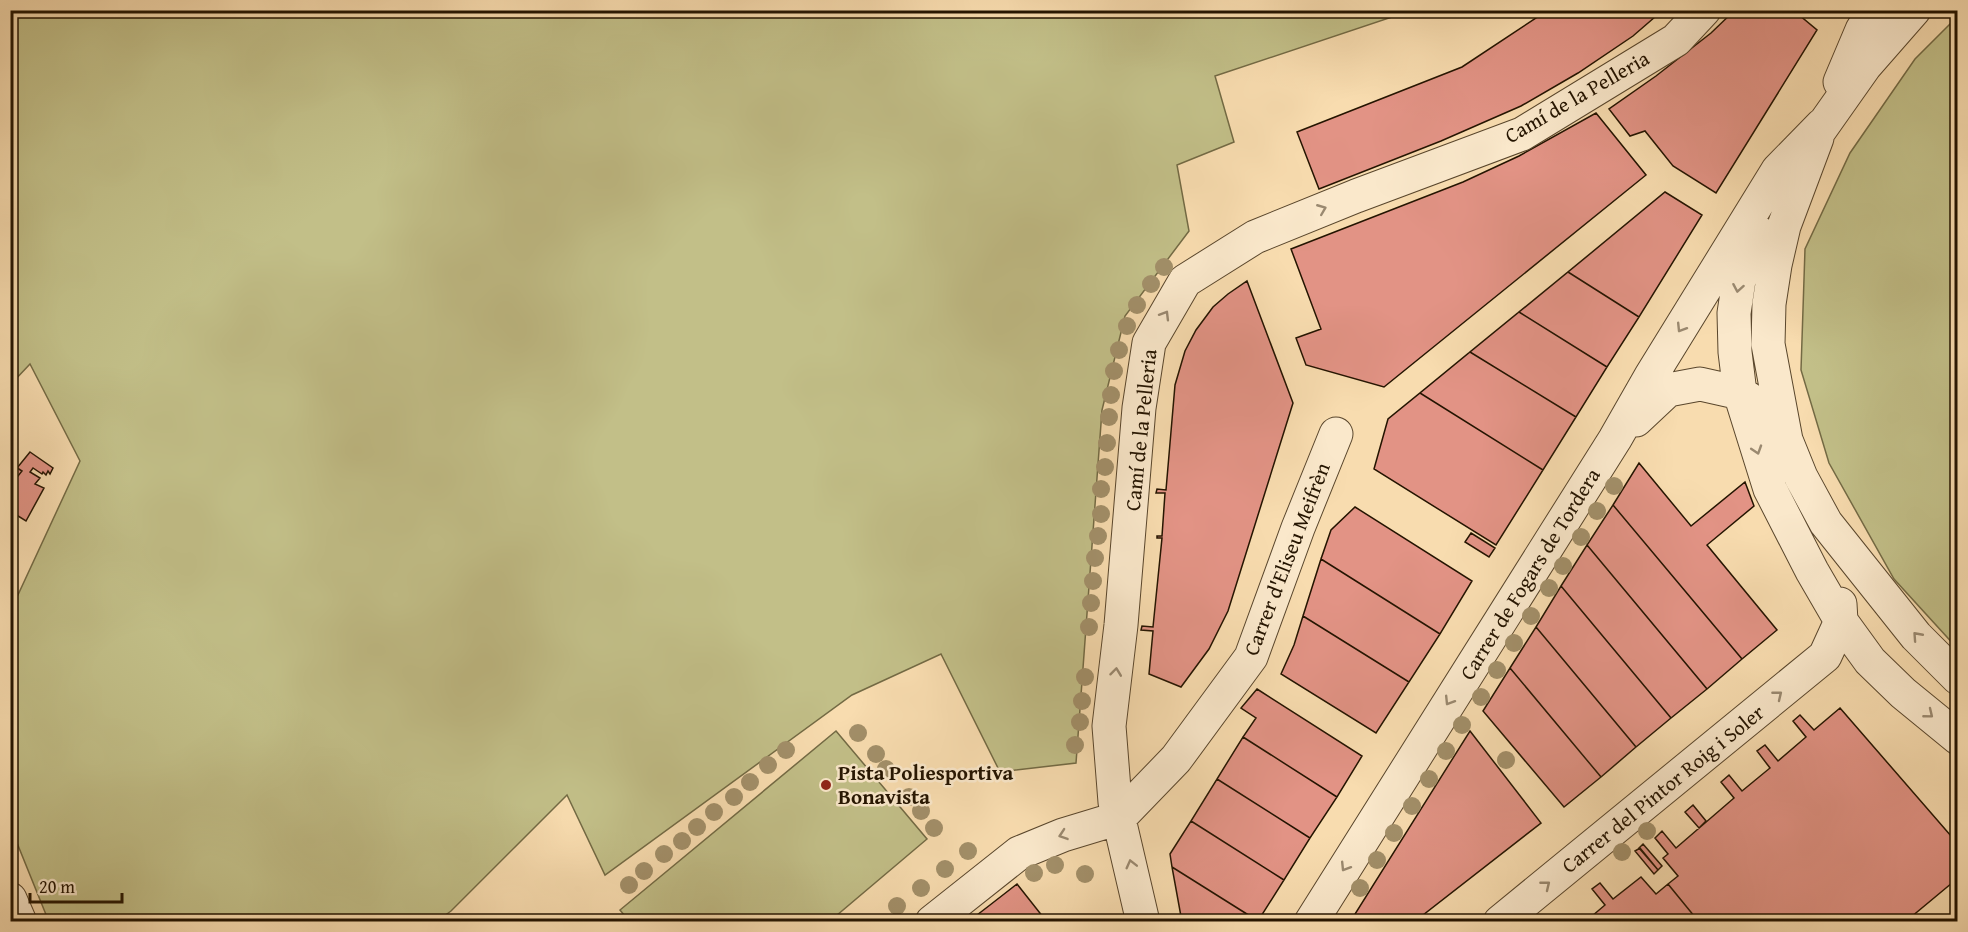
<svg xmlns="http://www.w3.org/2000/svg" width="1968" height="932" viewBox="0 0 1968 932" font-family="'Gentium Book Plus',serif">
<rect width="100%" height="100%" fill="#f8dcaf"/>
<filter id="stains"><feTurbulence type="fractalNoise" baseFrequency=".00333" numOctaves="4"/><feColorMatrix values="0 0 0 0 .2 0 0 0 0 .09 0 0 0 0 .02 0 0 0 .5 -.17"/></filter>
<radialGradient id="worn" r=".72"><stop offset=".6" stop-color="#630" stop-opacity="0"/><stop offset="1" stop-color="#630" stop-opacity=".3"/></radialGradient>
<path fill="#c2bf88" stroke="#736a44" stroke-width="1.5" d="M11,10H1410V11L1215,76L1234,142L1177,165L1189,231L1125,316L1102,410L1076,763L1000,772L941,654L852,695L605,875L567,795L451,911L437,921L49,922L11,828V610L80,461L30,364L11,384Z
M1957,17V648L1894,579L1829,463L1801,370L1805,249L1850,153L1915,59Z
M836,731L927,839L830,921H629L620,910Z"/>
<path fill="#e29385" stroke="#241400" stroke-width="1.5" d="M1548,10H1663L1633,36L1578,73L1521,106L1441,141L1319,189L1297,132L1462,67Z
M1735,10H1793L1817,30L1716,193L1673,166L1645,131L1630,136L1609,109L1656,76L1711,33Z
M1596,113L1646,175L1384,387L1306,365L1296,338L1321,329L1291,249L1463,182L1519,156Z
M1665,192L1702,215L1639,317L1568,272Z
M1568,272L1639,317L1607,367L1519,312Z
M1247,281L1293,403L1228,611L1209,649L1181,687L1149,674L1153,631L1141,630L1142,626L1153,627L1162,538H1157V536H1162L1165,493H1156L1157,489L1166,490L1175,385L1185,351L1196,330L1213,307L1228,294Z
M1519,312L1607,367L1576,417L1470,352Z
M1470,352L1576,417L1543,470L1420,393Z
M1420,393L1543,470L1496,545L1374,469L1388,419Z
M30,452L53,468L50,474L48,471L46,475L43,472L42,474L33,468L30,472L40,478L35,484L44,488L26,521L10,511V486L22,471L17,468Z
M10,463L22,471L10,486Z
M1639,463L1691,526L1745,482L1754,506L1707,545L1777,630L1742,659L1613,505Z
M1613,505L1742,659L1707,689L1587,545Z
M1355,507L1472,581L1440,634L1321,559L1331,530Z
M1471,533L1495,548L1489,557L1465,542Z
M1587,545L1707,689L1671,718L1561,586Z
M1321,559L1440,634L1409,682L1303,616Z
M1561,586L1671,718L1636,747L1536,627Z
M1303,616L1409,682L1376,733L1281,674L1294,645Z
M1536,627L1636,747L1601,777L1510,668Z
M1510,668L1601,777L1564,807L1483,711Z
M1257,689L1362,756L1337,797L1243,737L1256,718L1241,708Z
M1840,708L1958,844V878L1905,922H1715L1711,916L1704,922H1699L1668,884L1678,876L1663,858L1668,854L1655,838L1662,831L1676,848L1734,798L1721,782L1729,775L1742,791L1770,768L1757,751L1765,745L1778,761L1806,737L1793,721L1800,715L1814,730Z
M1470,731L1541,823L1414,922H1350Z
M1243,737L1337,797L1310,838L1217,779Z
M1217,779L1310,838L1284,880L1191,821Z
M1693,805L1706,821L1699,828L1685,812Z
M1191,821L1284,880L1258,921L1172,867L1170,854Z
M1643,844L1662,866L1658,870L1639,848Z
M1640,848L1658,870L1654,874L1635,851Z
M1172,867L1258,921L1257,922H1182Z
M1641,877L1656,894L1668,884L1699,922H1585L1605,905L1592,889L1600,883L1613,899Z
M1017,884L1047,922H968L990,905Z"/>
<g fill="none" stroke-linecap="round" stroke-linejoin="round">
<g stroke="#59462c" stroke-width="35">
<path id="street" d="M1840,82L1862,30L1874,10
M1817,138L1784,226L1775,265L1769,304L1768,344L1786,440L1801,477L1826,523L1916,636L1958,678
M1810,144L1865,66L1914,10
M1759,233L1739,280L1734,313L1735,352L1740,393L1770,489L1812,571L1841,621L1870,661L1903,693L1958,738
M1636,420L1668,390L1700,384L1740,393L1757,404
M10,899L20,922
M932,922L1019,853L1063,835L1119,818L1176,759L1251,657L1298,528L1336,434
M1143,922L1115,802L1109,726L1121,625L1139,408L1149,343L1185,281L1255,237L1356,196L1522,134L1676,40L1704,10
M1311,922L1615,439L1651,376L1778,170L1822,125
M1500,922L1825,656L1841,621L1840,604"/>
</g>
<use href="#street" stroke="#fae8cb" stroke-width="33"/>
</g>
<g fill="#a28f69">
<circle cx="1164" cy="267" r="9"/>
<circle cx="1151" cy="284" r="9"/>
<circle cx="1137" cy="305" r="9"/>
<circle cx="1127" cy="326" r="9"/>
<circle cx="1119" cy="350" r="9"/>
<circle cx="1114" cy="371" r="9"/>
<circle cx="1111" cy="395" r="9"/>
<circle cx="1109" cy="417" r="9"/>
<circle cx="1107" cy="443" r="9"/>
<circle cx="1105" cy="467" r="9"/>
<circle cx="1614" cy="486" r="9"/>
<circle cx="1101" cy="489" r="9"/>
<circle cx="1597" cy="511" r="9"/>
<circle cx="1101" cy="514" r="9"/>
<circle cx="1098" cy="536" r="9"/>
<circle cx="1581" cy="537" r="9"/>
<circle cx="1095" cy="558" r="9"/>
<circle cx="1563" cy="566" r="9"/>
<circle cx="1093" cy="581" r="9"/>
<circle cx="1549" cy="588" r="9"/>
<circle cx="1091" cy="603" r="9"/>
<circle cx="1531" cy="616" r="9"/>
<circle cx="1089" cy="627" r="9"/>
<circle cx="1514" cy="643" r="9"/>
<circle cx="1497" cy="670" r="9"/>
<circle cx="1085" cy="677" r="9"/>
<circle cx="1481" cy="697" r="9"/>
<circle cx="1082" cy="701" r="9"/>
<circle cx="1080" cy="722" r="9"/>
<circle cx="1462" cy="725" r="9"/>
<circle cx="858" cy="733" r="9"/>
<circle cx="1075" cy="745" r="9"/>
<circle cx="786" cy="750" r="9"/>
<circle cx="1446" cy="751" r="9"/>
<circle cx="876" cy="754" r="9"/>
<circle cx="1506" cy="760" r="9"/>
<circle cx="768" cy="765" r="9"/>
<circle cx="886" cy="769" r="9"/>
<circle cx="1429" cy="779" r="9"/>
<circle cx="750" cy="782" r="9"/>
<circle cx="734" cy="797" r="9"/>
<circle cx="909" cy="797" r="9"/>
<circle cx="1412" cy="806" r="9"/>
<circle cx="921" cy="811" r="9"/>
<circle cx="714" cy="812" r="9"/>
<circle cx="697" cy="827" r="9"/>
<circle cx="934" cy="828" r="9"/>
<circle cx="1647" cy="831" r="9"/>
<circle cx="1394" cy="833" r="9"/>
<circle cx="682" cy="841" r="9"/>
<circle cx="968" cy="851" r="9"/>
<circle cx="1622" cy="852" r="9"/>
<circle cx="664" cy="854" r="9"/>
<circle cx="1377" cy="860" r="9"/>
<circle cx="1055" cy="865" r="9"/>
<circle cx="945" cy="869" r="9"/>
<circle cx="644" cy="871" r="9"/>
<circle cx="1034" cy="873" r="9"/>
<circle cx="1085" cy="874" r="9"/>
<circle cx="629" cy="885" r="9"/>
<circle cx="921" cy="888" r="9"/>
<circle cx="1360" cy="888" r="9"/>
<circle cx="897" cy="906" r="9"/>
</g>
<defs><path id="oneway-chevron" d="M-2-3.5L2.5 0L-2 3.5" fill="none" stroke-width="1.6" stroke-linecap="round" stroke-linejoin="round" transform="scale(1.5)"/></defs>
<g stroke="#9a8970">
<use href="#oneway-chevron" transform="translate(1322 209) rotate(-22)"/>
<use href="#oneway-chevron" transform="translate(1738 288) rotate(100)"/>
<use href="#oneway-chevron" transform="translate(1165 315) rotate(-59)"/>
<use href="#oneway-chevron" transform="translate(1681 328) rotate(122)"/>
<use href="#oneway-chevron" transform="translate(1757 450) rotate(72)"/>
<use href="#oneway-chevron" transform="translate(1917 636) rotate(-132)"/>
<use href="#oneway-chevron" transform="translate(1116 672) rotate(-83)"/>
<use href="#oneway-chevron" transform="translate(1778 695) rotate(-39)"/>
<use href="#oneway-chevron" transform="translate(1449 701) rotate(122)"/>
<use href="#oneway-chevron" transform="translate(1929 714) rotate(39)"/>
<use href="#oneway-chevron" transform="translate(1063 835) rotate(161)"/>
<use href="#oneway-chevron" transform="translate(1131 864) rotate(-104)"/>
<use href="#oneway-chevron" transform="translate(1345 867) rotate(122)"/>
<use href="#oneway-chevron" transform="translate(1546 885) rotate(-39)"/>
</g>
<circle fill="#8f2418" stroke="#fae8cb" stroke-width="2" cx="826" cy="785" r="6"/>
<g text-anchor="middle" stroke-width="5" stroke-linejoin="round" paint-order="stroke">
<g font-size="21" fill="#241400" stroke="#fae8cb">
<text transform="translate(1577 97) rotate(-30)" y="7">Camí de la Pelleria</text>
<text transform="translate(1141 430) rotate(-84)" y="7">Camí de la Pelleria</text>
<text transform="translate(1287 559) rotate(-69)" y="7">Carrer d'Eliseu Meifrèn</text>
<text transform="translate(1530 574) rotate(-58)" y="7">Carrer de Fogars de Tordera</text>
<text transform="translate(1663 789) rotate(-39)" y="7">Carrer del Pintor Roig i Soler</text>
</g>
<g font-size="21" font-weight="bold" fill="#241400" stroke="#fae8cb" text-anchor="start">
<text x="838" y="780">Pista Poliesportiva<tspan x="838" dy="24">Bonavista</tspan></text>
</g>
</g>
<rect width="1968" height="932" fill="none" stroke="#f8dcaf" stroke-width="36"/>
<rect x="12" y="12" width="1944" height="908" fill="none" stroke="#241400" stroke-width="3"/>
<rect x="18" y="18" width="1932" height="896" fill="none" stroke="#241400" stroke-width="1.5"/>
<path d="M30 893v9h92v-9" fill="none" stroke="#241400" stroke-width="3"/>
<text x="39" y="893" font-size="18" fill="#241400" stroke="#fae8cb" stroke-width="4.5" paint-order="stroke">20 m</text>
<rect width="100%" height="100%" filter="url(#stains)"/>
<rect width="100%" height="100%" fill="url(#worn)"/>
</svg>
